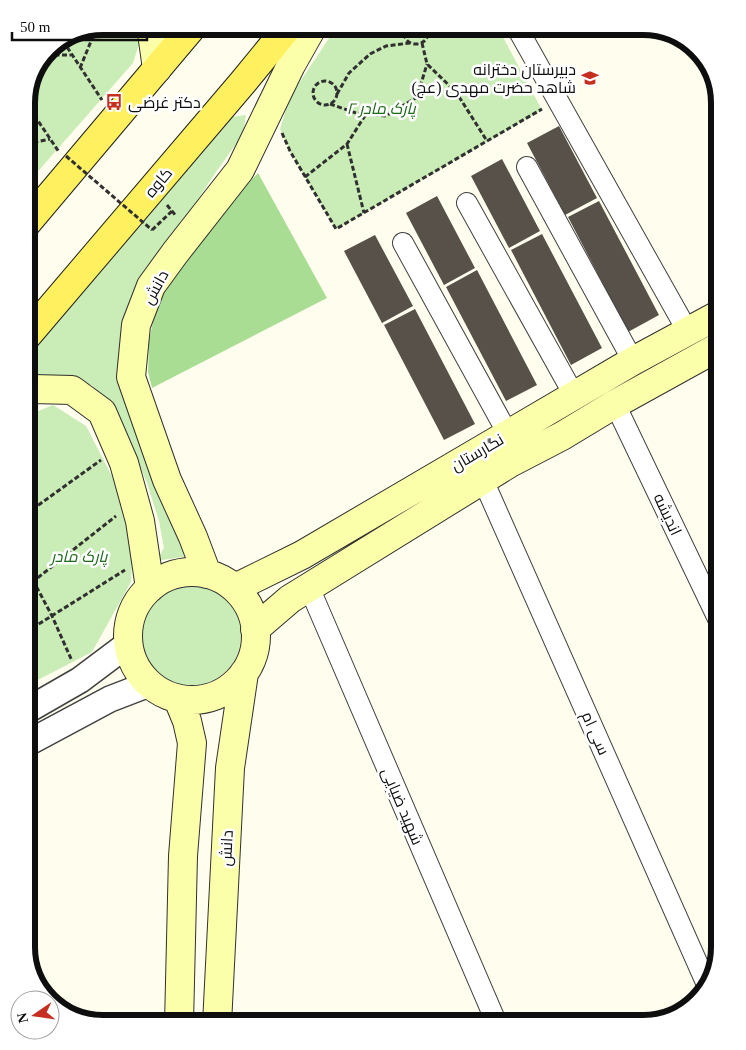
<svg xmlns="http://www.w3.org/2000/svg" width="746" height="1050" viewBox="0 0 746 1050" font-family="'Times New Roman',Cairo,serif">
<rect width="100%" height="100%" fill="#fffeee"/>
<path fill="#caecb6" d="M103,26H141L142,35L133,63L26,185V97L52,45Z
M337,26H497L542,110L336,229L290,151L280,129L290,97Z
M246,115L243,134L214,175L183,222L148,265L129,316L188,556L156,561L164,548L159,521L147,483L132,448L111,407L92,385L66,378L26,381V356L231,117Z
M53,405L86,426L118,488L133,531L131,582L92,652L26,686V416Z
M139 635a51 51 0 1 1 102 0a51 51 0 1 1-102 0Z"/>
<path fill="#aadd94" d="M258,173L327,298L152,388L148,372L149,341L157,303L171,276L208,226Z"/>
<path fill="#575149" d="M559,126L597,198L565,215L527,143Z
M502,159L540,231L509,248L471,176Z
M437,196L475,268L444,285L406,213Z
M599,201L659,315L628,332L568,217Z
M542,234L602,348L571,365L511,250Z
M375,235L413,306L382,323L344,251Z
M477,270L537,385L506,401L446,287Z
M415,309L475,424L444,440L384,325Z"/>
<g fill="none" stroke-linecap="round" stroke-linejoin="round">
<g stroke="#414141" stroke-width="22">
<path id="minor" d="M516,26L688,332
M527,167L633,361
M467,203L574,395
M403,243L508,434
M615,404L720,623
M483,480L708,987
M309,587L497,1024"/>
</g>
<g stroke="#414141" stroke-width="28">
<path id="tertiary" d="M26,711L80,680L128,644
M26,744L110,699L149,684"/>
</g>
<g stroke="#303030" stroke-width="30">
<path id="secondary" d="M151,26L157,69
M26,392L33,389L72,390L102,412L124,463L140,521L150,588
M128 636a64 64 0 1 1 128 0a64 64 0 1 1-128 0Z
M207,574L193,537L167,480L131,377L136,325L151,286L175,253L240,170L291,65L313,26
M235,588L302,555L633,361L720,314
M255,629L290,599L510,463L562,436L615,404L720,346
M178,699L187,721L192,743L183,856L179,1024
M217,1024L230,768L244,673"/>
</g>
<g stroke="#1f1f1f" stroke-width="30">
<path id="primary" d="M26,224L193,26
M26,337L244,81L289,26"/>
</g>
<path stroke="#303030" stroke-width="3" stroke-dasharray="5 2.5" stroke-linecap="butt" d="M405,26C397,50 435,50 427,26
M63,41L102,100
M422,43L427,64L456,92L487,141
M47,55H71
M80,68L96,29
M313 93a12 12 0 1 1 24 0a12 12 0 1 1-24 0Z
M337,94L349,73L370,54L386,46L410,43
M26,103L59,152
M330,104L356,113L386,116L417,97L427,64
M282,133L290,151L336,229L542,109
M26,144L50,139
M347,144L364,213
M305,177L347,144L366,114
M167,205L176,216
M152,230L172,211
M26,514L101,460
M26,567L52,616L72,661
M26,587L116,516
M26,632L125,570"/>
<use href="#minor" stroke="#fff" stroke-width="20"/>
<use href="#tertiary" stroke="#fff" stroke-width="25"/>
<use href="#secondary" stroke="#fcffa9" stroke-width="28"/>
<use href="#primary" stroke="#fff05f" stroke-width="28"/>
<path stroke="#303030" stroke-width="3" stroke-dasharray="5 2.5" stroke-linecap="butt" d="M66,156L152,230"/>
</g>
<defs>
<g id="school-bare" transform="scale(1.35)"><path d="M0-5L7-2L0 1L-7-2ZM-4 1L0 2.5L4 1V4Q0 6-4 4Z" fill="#c52f1f" stroke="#fff" stroke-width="2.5" paint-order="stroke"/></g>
<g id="bus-bare" transform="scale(1.35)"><path d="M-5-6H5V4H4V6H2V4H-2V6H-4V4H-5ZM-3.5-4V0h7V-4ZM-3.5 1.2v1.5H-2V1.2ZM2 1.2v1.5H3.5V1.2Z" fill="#c52f1f" stroke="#fff" stroke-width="2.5" paint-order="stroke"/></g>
</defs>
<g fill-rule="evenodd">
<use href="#school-bare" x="590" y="78"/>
<use href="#bus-bare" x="114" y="102"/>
</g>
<g text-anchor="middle" stroke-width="5" stroke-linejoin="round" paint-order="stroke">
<g font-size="16" fill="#0e0e0e" stroke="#fff" text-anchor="end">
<text x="576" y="75">دبیرستان دخترانه<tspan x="576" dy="18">شاهد حضرت مهدی (عج)</tspan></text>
<text x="128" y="108" text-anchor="start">دکتر غرضی</text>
</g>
<g font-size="16" font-style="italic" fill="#1f691b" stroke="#fff">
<text x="381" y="114">پارک مادر ۲</text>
<text x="79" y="562">پارک مادر</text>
</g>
<g font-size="16" fill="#0e0e0e" stroke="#fff">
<text transform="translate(158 182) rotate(-50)" y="6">کاوه</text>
<text transform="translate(155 287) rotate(-61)" y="6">دانش</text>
<text transform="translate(477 452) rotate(-30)" y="6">نگارستان</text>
<text transform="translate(668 514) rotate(65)" y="6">اندیشه</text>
<text transform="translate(596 733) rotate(66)" y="6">سی ام</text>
<text transform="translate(403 806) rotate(67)" y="6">شهید ضیایی</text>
<text transform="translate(226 848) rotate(-87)" y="6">دانش</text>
</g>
</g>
<path d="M0 0H746V1050H0ZM103 35H643A68 68 0 0 1 711 103V947A68 68 0 0 1 643 1015H103A68 68 0 0 1 35 947V103A68 68 0 0 1 103 35Z" fill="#fff" fill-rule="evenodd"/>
<path fill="none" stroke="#0e0e0e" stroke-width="6" d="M103 35H643A68 68 0 0 1 711 103V947A68 68 0 0 1 643 1015H103A68 68 0 0 1 35 947V103A68 68 0 0 1 103 35Z"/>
<g transform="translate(35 1015) rotate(257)"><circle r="24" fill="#ffffff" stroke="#9f9f9f"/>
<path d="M0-4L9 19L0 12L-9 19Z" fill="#c52f1f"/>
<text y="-8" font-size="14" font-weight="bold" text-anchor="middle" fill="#0e0e0e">N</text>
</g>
<path d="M12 32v8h135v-8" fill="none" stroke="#0e0e0e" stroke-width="2.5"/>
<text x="20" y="32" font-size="15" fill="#0e0e0e" stroke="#ffffff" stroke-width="4" paint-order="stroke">50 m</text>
</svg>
